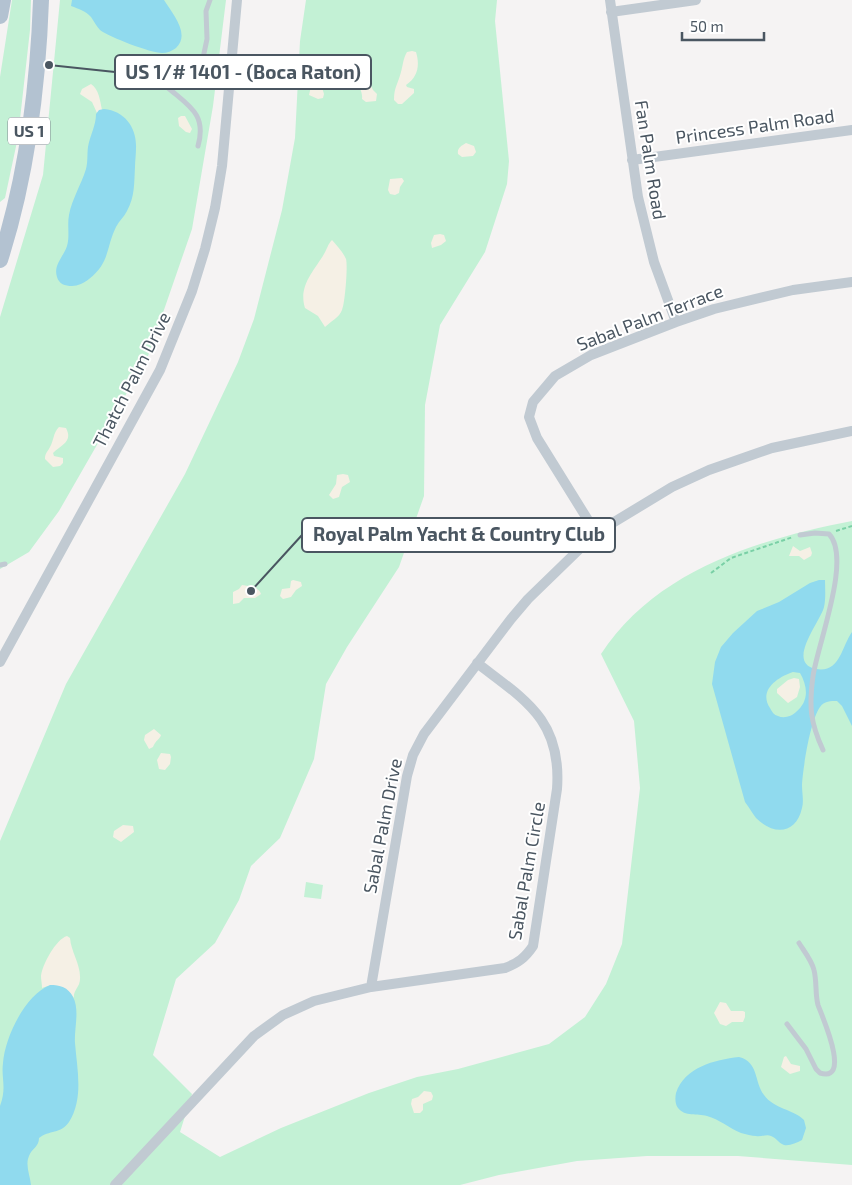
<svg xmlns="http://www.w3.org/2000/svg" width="852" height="1185" viewBox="0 0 852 1185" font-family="'Exo 2',sans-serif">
<rect width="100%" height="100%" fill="#f5f3f3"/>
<path fill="#c3f1d5" d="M12,0H31L30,30L18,137L5,198L0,202V77Z
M60,0H226L213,106L192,229L148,356L59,511L29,552L0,569V317L43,175Z
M306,0H497L495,21L509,161L507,184L485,252L440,325L425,405L424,496L399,567L347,647L326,684L314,759L280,838L251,866L239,900L215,943L176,979L153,1055L192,1094L180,1132L220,1157L281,1128L369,1093L417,1077L458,1069L549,1044L585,1017L606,984L622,944L640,788L634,721L601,654C656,570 759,539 852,521V1165L738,1156H647L577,1161L499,1175L460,1185H0V841L66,684L185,474L238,362L254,319L282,210L295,138L300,41Z
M306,882L323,885L321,899L304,897Z"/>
<path fill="#f5f0e5" d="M412,51L416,52C420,65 418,77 406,85L407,87L414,89V93L402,104H398L394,100C394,87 398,84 401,72C403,65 403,59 407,52Z
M365,77L367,78L373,90L377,94L376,101L366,102L362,99C363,92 358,86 359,80Z
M312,82L321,84L324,94L323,98L318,99L309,95Z
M91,84C99,89 100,101 102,110L97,113L92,102L80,94L82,89Z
M181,116H185L192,129L190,133L186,132L179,126L178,118Z
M466,143L474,146L476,152L473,156L462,157L458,154C457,148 461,146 466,143Z
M402,178L404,181L400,187L399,193L395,195L390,194L388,190L390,179Z
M440,234L444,235L446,241L441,245L432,248L431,243L434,235Z
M332,240C337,246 343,252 346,259C348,265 345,304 342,310C339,318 331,321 325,327L318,316L305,308C298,286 314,271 324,254C327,249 328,244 332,240Z
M59,427L66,428C73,442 62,444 53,453L54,456L63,458V463L60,466L53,467L45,459C45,453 47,453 50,447C54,440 53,433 59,427Z
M343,474L348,475L350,482L342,487L339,497L333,499L329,495L336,484L337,475Z
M793,546L800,551L810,547L812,553L811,556L804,560L799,556H789Z
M293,580L301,582L302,586L296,590L291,597L283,599L280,596L282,589L290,588L291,581Z
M242,585C248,586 259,587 261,594L255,598H244L239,603L233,604V592L239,589Z
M794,678L799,679L800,687L797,697L788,703L777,693V689L788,680Z
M154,729L161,735C160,739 155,741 153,747L149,749L144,740L145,735Z
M161,753L170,754L171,757L170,764L165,770L159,769L157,760Z
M123,825L133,826L134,832L121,842L113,837L114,831Z
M67,936L70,938C71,952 81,965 80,979C80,987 73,990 74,998C66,987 55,983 42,988C42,984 41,980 41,976C42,965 56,939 67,936Z
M720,1002L726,1003L731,1011H743L745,1012V1017L743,1022H732L726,1026L720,1024L714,1013Z
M786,1056L791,1064L800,1066V1071L790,1074L781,1067L784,1057Z
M424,1091L431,1092L433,1096L432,1100L423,1104V1110L420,1113H414L411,1104L412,1099L418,1097Z"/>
<path fill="#90daee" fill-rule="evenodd" d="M72,0H164C172,13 191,34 176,48C172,51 167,53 162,53C151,53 109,37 100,30C96,26 94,21 91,17C86,11 79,9 71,6Z
M104,109C125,111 137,128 136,148C136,155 135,161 135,167C134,184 135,196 127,211C124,217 119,221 116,227C106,247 110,263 89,279C84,283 78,286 72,286C65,286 59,284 57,277C53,265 64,256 67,246C70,236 67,225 69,215C72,199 81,185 86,169C88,162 87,154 88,147C90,135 96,126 96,114L99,110Z
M819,580H825C825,588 826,598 824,607C821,621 785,663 816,669C840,673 841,648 852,632V726L842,706L837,701C831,701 824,701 820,707C810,721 803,768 802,785C802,793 804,801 802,808C796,835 773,835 756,818C752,813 749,807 745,802L712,684L715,662L721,647L733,633L757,611L779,602L810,583ZM793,672L800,673C808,687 809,701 796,712C792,716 784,719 778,716C774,715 772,712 770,708C758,690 778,677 793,672Z
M50,985C60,985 68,987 73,997C80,1010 74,1029 75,1043C77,1069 84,1098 69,1122C61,1134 49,1130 39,1138C39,1147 32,1148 29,1156C25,1165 30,1175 31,1185H0V1106C7,1087 1,1079 3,1063C5,1037 25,995 50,985Z
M739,1057C759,1062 754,1082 764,1095C774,1109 793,1109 804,1120L806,1128L802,1140C796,1143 790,1146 784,1145C778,1143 777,1138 771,1136C767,1134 761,1137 756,1136C752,1136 746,1134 741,1133C729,1128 719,1119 707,1116C697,1113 685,1117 678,1108C675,1104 675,1098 676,1093C685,1067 714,1060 739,1057Z"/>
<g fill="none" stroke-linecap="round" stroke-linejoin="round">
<path stroke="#7ad0a6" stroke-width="2" stroke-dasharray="4 2.5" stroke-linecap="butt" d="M836,531L852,526
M711,573L731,558L793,537"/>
<path stroke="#c1cad2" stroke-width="5" d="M198,146C207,114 189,106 167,87L163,82L162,75L167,68L182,71L192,70L203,58L207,39L206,11L210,0
M800,535L815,533L829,534C852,558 818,643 813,676C809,706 810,722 823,750
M0,565L5,564
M787,1024L806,1049L816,1069L820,1073C852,1083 822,1016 818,1005C815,994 817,982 814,970C812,961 804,951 799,943"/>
<path stroke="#c1cad2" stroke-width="10" d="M610,0L638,197L654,262L676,322
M611,12L696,0
M632,160L852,130
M596,533L537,438L529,417L533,402L555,376L591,355L676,322L714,309L793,290L852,282
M0,662L160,370L192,291L205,249L215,208L222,166L237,0
M371,987L407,776L413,755L424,734L511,619L528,599L596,533L672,487L709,470L772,448L852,431
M115,1185L254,1036L283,1015L314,1001L371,987L505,968C518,963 525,958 533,946L557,789C562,720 525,700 477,663"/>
<path stroke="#b3c2d1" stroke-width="16" d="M0,16L3,0
M0,260C27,176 38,87 41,0"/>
</g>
<g text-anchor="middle" stroke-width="4" stroke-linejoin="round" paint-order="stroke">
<rect fill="#fff" stroke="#808990" stroke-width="1" x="8" y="117.5" width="42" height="27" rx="4"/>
<g font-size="16" font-weight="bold" fill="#4a5661">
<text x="29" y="137">US 1</text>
</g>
<g font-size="18" fill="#4a5661" stroke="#fff">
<text transform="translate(755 127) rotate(-8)" y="6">Princess Palm Road</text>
<text transform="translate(650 160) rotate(81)" y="6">Fan Palm Road</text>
<text transform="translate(650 318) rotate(-21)" y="6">Sabal Palm Terrace</text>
<text transform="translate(132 380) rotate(-63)" y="6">Thatch Palm Drive</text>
<text transform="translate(383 826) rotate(-79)" y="6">Sabal Palm Drive</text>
<text transform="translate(527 871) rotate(-80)" y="6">Sabal Palm Circle</text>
</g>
</g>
<path fill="none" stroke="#4a5661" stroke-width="2" d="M49 65L115 72M251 591L302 535"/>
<g fill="#4a5661" stroke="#fff" stroke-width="2">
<circle cx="49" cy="65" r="5"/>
<circle cx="251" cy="591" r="5"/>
</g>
<g fill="#fff" stroke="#4a5661" stroke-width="2">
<rect x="115" y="55" width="256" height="34" rx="5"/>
<rect x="302" y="518" width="313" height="34" rx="5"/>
</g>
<g font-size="19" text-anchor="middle" font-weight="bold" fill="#4a5661">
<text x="243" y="79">US 1/# 1401 - (Boca Raton)</text>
<text x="459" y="541">Royal Palm Yacht &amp; Country Club</text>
</g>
<path d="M682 32v8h82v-8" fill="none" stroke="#4a5661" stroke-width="2.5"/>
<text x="690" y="32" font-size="15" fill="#4a5661" stroke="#ffffff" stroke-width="4" paint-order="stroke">50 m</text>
</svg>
